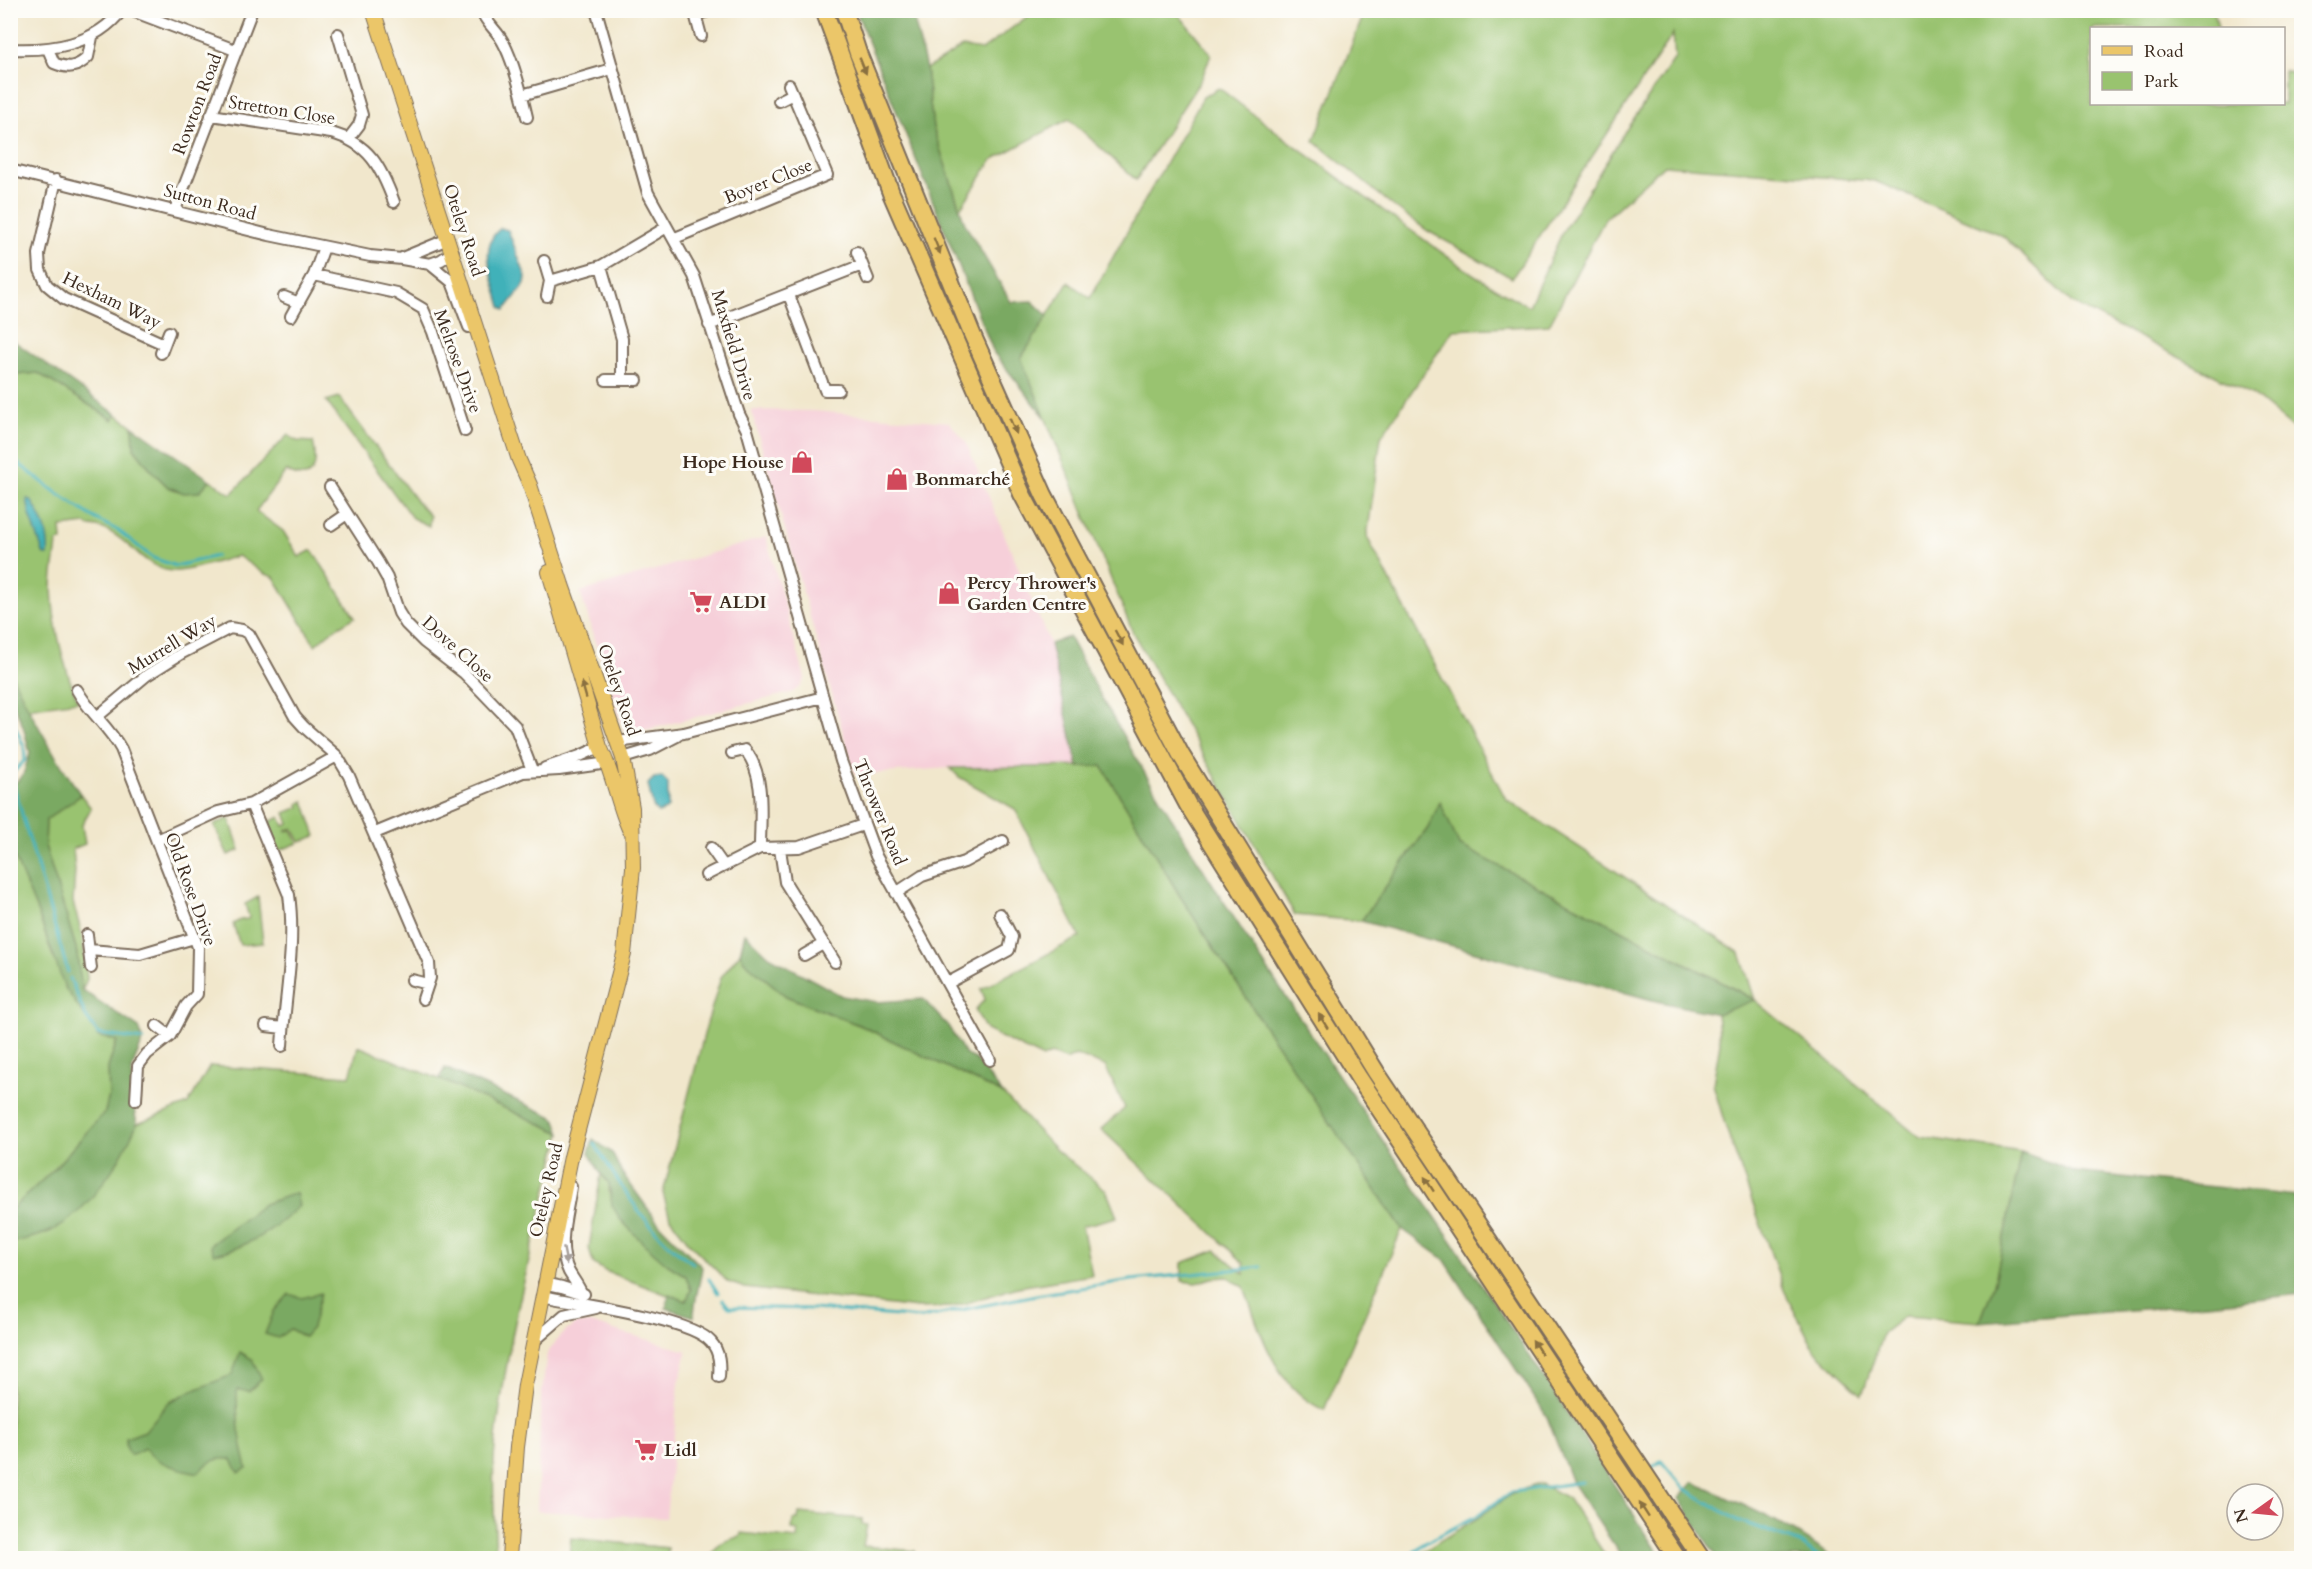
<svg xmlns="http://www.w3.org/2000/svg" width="2312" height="1569" viewBox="0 0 2312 1569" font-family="Cardo,serif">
<rect width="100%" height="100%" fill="#fdfcf7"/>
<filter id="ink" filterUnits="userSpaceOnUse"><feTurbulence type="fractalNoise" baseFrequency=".0167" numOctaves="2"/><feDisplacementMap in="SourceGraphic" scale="12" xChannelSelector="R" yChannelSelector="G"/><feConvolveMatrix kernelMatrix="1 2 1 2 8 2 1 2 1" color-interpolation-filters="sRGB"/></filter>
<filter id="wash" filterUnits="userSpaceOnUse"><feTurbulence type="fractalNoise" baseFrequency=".008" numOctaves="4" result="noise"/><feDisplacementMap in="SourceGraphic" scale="24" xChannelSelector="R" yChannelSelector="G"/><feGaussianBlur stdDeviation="1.35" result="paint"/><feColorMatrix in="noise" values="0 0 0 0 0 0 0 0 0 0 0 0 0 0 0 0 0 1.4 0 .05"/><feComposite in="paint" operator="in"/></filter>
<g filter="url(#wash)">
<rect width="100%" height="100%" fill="#f1e7cc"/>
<path fill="#f6cfd9" d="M751,410L813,411L949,422L966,442L1050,644L1078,767L950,768L855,775Z
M766,537L805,678L801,686L793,692L650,729L624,730L580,592Z
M590,1323L687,1351L679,1383L666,1518L537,1511L541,1399L547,1354L559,1337L575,1324Z"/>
<path fill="#99c36f" stroke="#6a7646" stroke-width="1.5" d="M1035,11H1176L1211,54L1202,78L1136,180L1069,119L992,160L960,209L933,128L926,69L962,47L982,50Z
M1365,11H2214L2218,28H2092V104H2284V70L2301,77V435L2253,395L2072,303L2003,236L1875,181L1664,165L1605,219L1549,325L1453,330L1381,437L1367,537L1506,799L1740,953L1755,1000L1920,1137L2021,1152L1995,1282L1980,1322L1905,1316L1883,1333L1862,1395L1814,1349L1784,1290L1726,1128L1713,1084L1720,1043L1717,1014L1754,999L1459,845L1440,803L1428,828L1361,921L1295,915L1133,633L1021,358L1068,282L1090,298L1203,97L1219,88C1277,133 1336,176 1395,219C1439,250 1481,283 1529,306L1563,231L1624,133L1675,58L1673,34L1512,278L1428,231L1397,209L1314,141Z
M38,373L113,420L116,414L133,426L134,448L153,472L168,487L199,492L210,480L231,494L288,435L297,441L313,442C319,466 314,486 286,471L256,511L283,531L299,557L312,550L355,617L330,632L315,645L274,577L263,573L238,556C221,560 189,572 173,571C140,569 123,526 88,526L86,524L61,527L62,541L57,542C56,557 52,573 52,588C53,624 64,668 78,701L27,708L10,671V379L16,375Z
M339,397L417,502L430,516L429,526L412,518L326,401Z
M1102,766L1180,896L1402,1229L1324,1410C1276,1389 1260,1332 1244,1287L1228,1277L1212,1278L1196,1283L1182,1281V1263L1216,1250L1244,1274V1263L1101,1129L1125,1108L1105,1066L1076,1055L1066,1060L1051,1054L1043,1058L986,1030L975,1010L985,999L981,989L1080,937L1015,809L959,777L950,768Z
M81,795L91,808L82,825L85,844L73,849L75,871L73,902L82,935L87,979L82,991L76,948L45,846L46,820Z
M304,801L316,836L300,842L293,828L285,831L292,830L298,843L278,851L269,822L280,817L284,826L289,824L285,813L300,807L298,804Z
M229,818L240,850L228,855L214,825Z
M10,833L14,854L38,913L53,957L117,1040L108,1068L109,1096L105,1112L53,1170L11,1210Z
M258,897L263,943L240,945L233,924L240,920L248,919L249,917L245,904Z
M740,953L745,961L786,996L864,1027L1003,1094L1057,1151L1106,1190L1117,1217L1082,1226L1092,1275L1018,1287L953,1307L917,1308L745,1288L728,1282L690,1244L670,1218L663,1193L706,1027L721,977Z
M358,1046L439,1079L561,1133C534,1240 504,1347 494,1458C492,1491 495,1526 496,1558H11V1243L51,1231L118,1161L137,1124L188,1104L210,1066L350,1076Z
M601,1174L609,1183V1192L668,1265L686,1276L691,1290L686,1302L605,1271L593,1263L589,1248Z
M1541,1484L1568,1498L1607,1558H1415C1435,1542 1457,1531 1479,1517C1502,1501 1511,1491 1541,1484Z
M799,1513L862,1519V1524L867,1525L863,1546L915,1551V1555L922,1558H709C716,1545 725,1539 740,1537L741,1533L797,1539L798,1531L792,1530L793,1520H798Z
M571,1538L668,1548L667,1558H569Z"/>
<path fill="#7aa962" stroke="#5a6a40" stroke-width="1.5" d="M856,11H912L926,69L933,128L965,224L1011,302L1032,301L1048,316L1021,358L1045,417L994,353Z
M11,339L116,414L113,420L38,373L16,375L11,379Z
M133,426L210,480L199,492L184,493L168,487L153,472L134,448Z
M1069,637C1189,866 1340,1077 1486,1291C1546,1379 1604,1469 1662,1558H1623L1572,1483L1547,1417L1444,1259L1402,1229L1265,1027L1180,896L1102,766L1078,767L1050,644Z
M10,671C31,715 53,755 81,795L46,820L45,846L76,948L82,990L139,1028C148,1045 133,1055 132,1072C131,1090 133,1106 137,1124C121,1161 88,1213 51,1231C39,1237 23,1239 11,1243V1210L53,1170L105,1112L109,1096L108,1068L117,1041L99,1037L65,988L38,913L14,856L11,833V787L23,775L30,753L23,726L11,699Z
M1440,802L1459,845L1755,1000L1717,1014L1656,1001L1361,921L1428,828Z
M745,933L769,956L842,996L877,1002L923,999L948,1026L966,1055L975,1059L1003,1094L864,1027L786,996L744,961L740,953Z
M445,1068L551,1116L556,1120L561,1133L439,1079Z
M593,1139L612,1153L622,1173L659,1224L702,1267C700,1285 694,1299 694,1317L666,1308L669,1294L686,1301L691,1290L686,1276L668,1265L644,1244L620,1219L612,1205L609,1183L601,1174L589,1153Z
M2021,1152L2076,1172L2297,1196L2301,1198V1294L2219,1303L1980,1322L1995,1282Z
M296,1193L299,1206C275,1229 248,1248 214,1254L210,1245L264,1204Z
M321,1293L312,1328L304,1337L290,1329L278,1338L265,1334L274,1311L289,1294L302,1298Z
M240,1352L252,1359L262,1379L249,1391L237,1390C236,1417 240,1442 247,1468L239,1473L232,1460C217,1456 208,1462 198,1473C181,1469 154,1464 145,1448L130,1455L126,1446V1438L145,1431L168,1403L187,1393L232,1375Z
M1693,1482C1740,1504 1789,1523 1829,1556L1828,1558H1717L1679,1498Z"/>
<path fill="#41b1b9" stroke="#3e6e6c" stroke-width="1.5" d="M501,228L508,230L526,277L525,284L505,310L501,307C495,282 476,246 501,228Z
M27,499L31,500C42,517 50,534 48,555H44L30,515Z
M662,777L668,783V807L666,810L658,813L653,807L648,784L654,778Z"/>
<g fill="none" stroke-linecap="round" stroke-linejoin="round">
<path stroke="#41b1b9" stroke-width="3" d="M10,457L58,494L96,519L119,531L153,558L176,566L216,556
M10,714L24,747L25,760L10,776
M11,776L68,972
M70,978L86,1017L98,1034L143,1040
M594,1143C623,1188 647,1233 693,1263
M709,1279L718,1293
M723,1300L729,1307L814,1309L921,1318L1036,1295L1131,1280L1261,1267
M1651,1468L1661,1461L1684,1488L1737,1520L1800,1543L1819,1558
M1042,1554L1098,1558
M1407,1558L1425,1543L1476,1516L1512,1492L1582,1482"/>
</g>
</g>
<g filter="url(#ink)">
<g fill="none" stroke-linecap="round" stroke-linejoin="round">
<g stroke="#7b6c5b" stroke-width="14">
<path id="minor" d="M130,10L235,50
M481,10C486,22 493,27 500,37C512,55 522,95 527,117
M596,10L648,193L694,276L739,414L747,430L841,761L876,856L990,1060
M694,10L701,36
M695,15L712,10
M338,34L362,115L359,125L349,138
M10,49C52,51 95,45 122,10
M48,49L54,63C68,69 77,68 88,57L92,37
M522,95L612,69
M779,101L793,94
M211,115L331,133C369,143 381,167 394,202
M10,170L269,235L370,256L402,259L430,264L441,260L453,252
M56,180L39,254L40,270L47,285L64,299L164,344
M175,210L252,10
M675,238L827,175L789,85
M857,252L868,279
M402,258L448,239
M544,261L550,281L547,296
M430,264L452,282L469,327
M601,266L622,339V380
M314,275L396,293L423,309L433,332L465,431
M550,281L601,266L667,227
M789,295L825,390H838
M284,297L299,303
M291,316L314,275L324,247
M709,325L862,265
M161,353L169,332
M606,380H637
M330,487L378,562L387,578L399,613L406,624L424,642L464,673L515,726L532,770
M331,525L347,514
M77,690C89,712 109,727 121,749L198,947L197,994L186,1006L170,1036L147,1054L138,1066L136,1100
M98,716L147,675L182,653L230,628L242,630L249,634L295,717L304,727L337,756L349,776L429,963L430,978L423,999
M617,742L684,733L823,697
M732,753L745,750C766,775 760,817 760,848
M623,758L650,750L677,736
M545,768L580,756L600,747
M251,804L289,895C296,945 285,996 282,1046
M375,833L523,772L559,770L608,763
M157,840L218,812L251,804L337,756
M711,848L723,865
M780,849L785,882L835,962
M706,875L760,848L799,847L863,825
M896,893L922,876L964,862L1003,841
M87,935L91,968
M89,950L140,954L194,938
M804,955L823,944
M412,980L428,984
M948,983L1009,950L1012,937L1000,914
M157,1026L170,1036
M266,1026L283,1028
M571,1187C567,1214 556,1246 569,1272C573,1279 578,1285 581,1292
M544,1283L562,1287L584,1294
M542,1296C575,1303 691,1318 711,1342C720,1352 720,1365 719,1377
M533,1342L564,1315L596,1308"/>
</g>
<g stroke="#7b6c5b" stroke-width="16">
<path id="major" d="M373,10L519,460L530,485L562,585L623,758L632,808L633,868L624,954L571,1157L525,1385L517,1447L509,1558
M549,572L600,747C613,773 617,802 629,829"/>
</g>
<g stroke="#7b6c5b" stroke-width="20">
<path id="highway" d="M824,10L891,193L1022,494L1188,805L1359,1078L1677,1558
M844,10L858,53L972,334L1044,495L1181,755L1376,1072L1701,1558"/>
</g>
<use href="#minor" stroke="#fff" stroke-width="10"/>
<use href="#major" stroke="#ebc669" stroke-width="14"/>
<use href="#highway" stroke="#ebc669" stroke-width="16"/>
</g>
<defs><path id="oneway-solid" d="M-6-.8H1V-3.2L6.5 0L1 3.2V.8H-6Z" transform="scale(1.5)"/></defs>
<g fill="#8a7040">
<use href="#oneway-solid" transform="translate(863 66) rotate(68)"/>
<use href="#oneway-solid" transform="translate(937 246) rotate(68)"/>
<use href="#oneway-solid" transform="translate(1013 426) rotate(66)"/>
<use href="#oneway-solid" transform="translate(1119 638) rotate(62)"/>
<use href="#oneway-solid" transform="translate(584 690) rotate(-106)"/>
<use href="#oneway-solid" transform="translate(1323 1021) rotate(-122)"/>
<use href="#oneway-solid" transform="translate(1429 1184) rotate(-123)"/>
<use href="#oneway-solid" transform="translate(1537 1347) rotate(-123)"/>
<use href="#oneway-solid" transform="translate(1644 1510) rotate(-123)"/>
</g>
<use fill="#a79f9a" href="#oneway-solid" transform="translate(565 1256) rotate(79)"/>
</g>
<defs>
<g id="shop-bare" transform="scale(1.8)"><path d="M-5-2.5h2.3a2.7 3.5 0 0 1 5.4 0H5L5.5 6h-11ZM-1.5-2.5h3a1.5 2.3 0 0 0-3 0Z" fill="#d1495b" stroke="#fdfcf7" stroke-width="2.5" paint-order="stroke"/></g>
<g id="supermarket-bare" transform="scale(1.8)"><path d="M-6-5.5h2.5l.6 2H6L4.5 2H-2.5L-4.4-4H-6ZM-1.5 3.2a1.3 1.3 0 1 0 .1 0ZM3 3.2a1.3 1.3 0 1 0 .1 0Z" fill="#d1495b" stroke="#fdfcf7" stroke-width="2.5" paint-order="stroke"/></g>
</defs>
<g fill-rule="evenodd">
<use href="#shop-bare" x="802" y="462"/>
<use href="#shop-bare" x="897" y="479"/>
<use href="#shop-bare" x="949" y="593"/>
<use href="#supermarket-bare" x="701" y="602"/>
<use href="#supermarket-bare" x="646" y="1450"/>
</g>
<g text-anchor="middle" stroke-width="6" stroke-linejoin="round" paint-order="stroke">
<g font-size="18" fill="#3b2a1e" stroke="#fdfcf7">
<text transform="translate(197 104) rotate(-69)" y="6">Rowton Road</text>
<text transform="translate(282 110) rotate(9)" y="6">Stretton Close</text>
<text transform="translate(768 181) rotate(-22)" y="6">Boyer Close</text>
<text transform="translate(210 202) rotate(15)" y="6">Sutton Road</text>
<text transform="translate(464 230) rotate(72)" y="6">Oteley Road</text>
<text transform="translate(112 300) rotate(26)" y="6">Hexham Way</text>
<text transform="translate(734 345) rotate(73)" y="6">Maxfield Drive</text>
<text transform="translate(458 361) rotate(70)" y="6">Melrose Drive</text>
<text transform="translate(172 644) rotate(-31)" y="6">Murrell Way</text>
<text transform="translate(458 649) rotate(42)" y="6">Dove Close</text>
<text transform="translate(619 690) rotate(71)" y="6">Oteley Road</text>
<text transform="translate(880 812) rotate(68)" y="6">Thrower Road</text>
<text transform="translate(191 889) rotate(70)" y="6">Old Rose Drive</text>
<text transform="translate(546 1190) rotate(-77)" y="6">Oteley Road</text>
</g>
<g font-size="18" font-weight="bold" fill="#3b2a1e" stroke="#fdfcf7" text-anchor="start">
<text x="784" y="468" text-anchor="end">Hope House</text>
<text x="915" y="485">Bonmarché</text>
<text x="967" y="589">Percy Thrower's<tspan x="967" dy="21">Garden Centre</tspan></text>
<text x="719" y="608">ALDI</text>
<text x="664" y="1456">Lidl</text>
</g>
</g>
<rect width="2312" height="1569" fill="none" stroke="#fdfcf7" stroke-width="36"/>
<rect x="2090" y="27" width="195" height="78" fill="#fdfcf7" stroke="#afa8a0" stroke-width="1.5"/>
<rect x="2102" y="46" width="30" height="9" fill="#ebc669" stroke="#afa8a0" stroke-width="1.5"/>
<text x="2144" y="57" font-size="18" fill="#3b2a1e">Road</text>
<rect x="2102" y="72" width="30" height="18" fill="#99c36f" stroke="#afa8a0" stroke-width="1.5"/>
<text x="2144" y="87" font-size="18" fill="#3b2a1e">Park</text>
<g transform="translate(2255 1512) rotate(255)"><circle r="28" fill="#fdfcf7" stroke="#afa8a0" stroke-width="1.5"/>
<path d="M0-4.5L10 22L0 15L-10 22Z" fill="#d1495b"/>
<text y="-9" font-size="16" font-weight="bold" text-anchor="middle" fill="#3b2a1e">N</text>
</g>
</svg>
